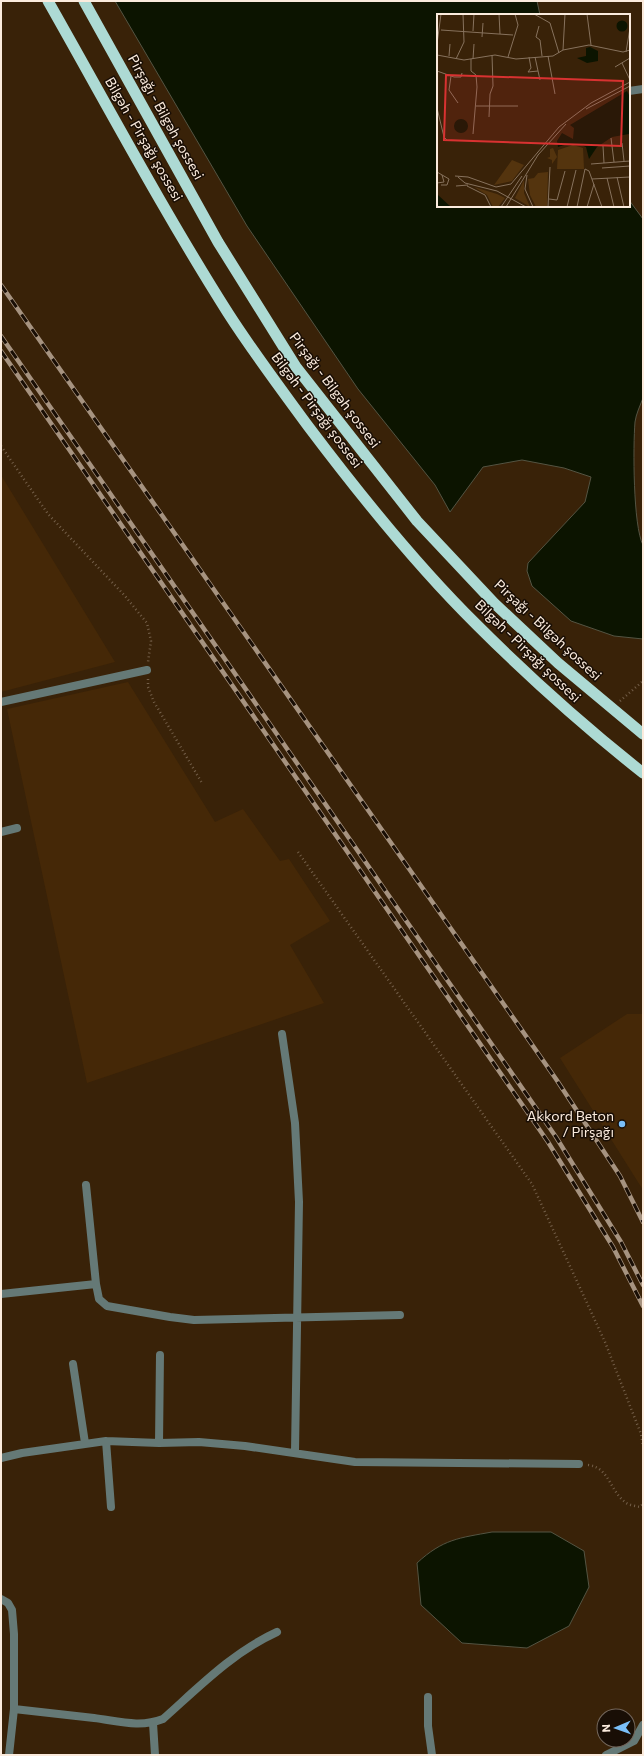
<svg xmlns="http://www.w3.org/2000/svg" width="644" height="1756" viewBox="0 0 644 1756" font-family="Commissioner,sans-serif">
<rect width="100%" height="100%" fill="#392208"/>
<path fill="#452807" d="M1,475L115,662L1,692Z
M128,682L215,822L243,809L280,861L289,859L330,921L290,945L324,1003L87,1083L7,709Z
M627,1014H643V1190L560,1058Z"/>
<path fill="#0c1400" stroke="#545442" d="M115,1H537L540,15H438V206H629V200L643,219V398C640,406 636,414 635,422C633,446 633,526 643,545V639L614,636L571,621L532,586L527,571L528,563L585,502L591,477L564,468L522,460L483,467L450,512L435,485L358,389L247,226Z
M492,1532H551L584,1551L589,1587L569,1626L527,1648L462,1643L421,1605L417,1563C443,1539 459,1538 492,1532Z"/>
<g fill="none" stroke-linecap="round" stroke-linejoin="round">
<path stroke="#745f49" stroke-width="2.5" stroke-dasharray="1 3" stroke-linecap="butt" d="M1,446L48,514L125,596L147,623L151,641L148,662
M148,679V687L154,702L202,783
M620,701L643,681
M298,852L532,1184L605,1342L641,1434L643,1446
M588,1465C609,1467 610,1491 625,1502C628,1505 635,1506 640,1507L643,1504"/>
<path stroke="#657976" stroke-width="8" d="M629,91L643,89
M1,702L147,670
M1,832L17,828
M282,1034L295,1123L299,1202L295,1452
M86,1185L96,1284
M1,1294L96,1284L99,1299L107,1306L170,1317L194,1320L400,1315
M73,1364L85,1443
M106,1441L111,1507
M159,1443L160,1355
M1,1458L22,1453L106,1441L159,1443L199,1442L245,1446L355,1462L579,1464
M1,1599L8,1603L12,1610L14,1634V1709L9,1755
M428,1697V1726L432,1755
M14,1709C41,1712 67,1715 94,1718C118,1721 140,1728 163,1719C199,1687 233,1652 277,1632
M153,1723L155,1755
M606,1755L634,1741L643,1725"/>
<path stroke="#addad4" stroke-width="11" d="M48,1C107,105 164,212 228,313C253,352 281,389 308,426C360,495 416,565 477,625C530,678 585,727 643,773
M84,1L218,242L296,367L417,521L494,603L558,663L643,734"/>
<g stroke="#a69380" stroke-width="4.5">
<path id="rail" d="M1,285L556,1079L620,1176L643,1222
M1,336L556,1137L621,1242L643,1285
M1,351L548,1142L613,1247L643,1306"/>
</g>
<use href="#rail" stroke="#190e05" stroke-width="3" stroke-dasharray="9" stroke-linecap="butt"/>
</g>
<circle fill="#7abff8" stroke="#190e05" stroke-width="1.5" cx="622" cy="1124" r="4"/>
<g text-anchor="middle" stroke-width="3" stroke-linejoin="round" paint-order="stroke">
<g font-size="14" fill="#fbebdd" stroke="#190e05">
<text transform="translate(166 117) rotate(61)" y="5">Pirşağı - Bilgəh şossesi</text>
<text transform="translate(144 139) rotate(60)" y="5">Bilgəh - Pirşağı şossesi</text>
<text transform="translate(335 390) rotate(53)" y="5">Pirşağı - Bilgəh şossesi</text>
<text transform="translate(317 410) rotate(53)" y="5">Bilgəh - Pirşağı şossesi</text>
<text transform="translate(548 630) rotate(43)" y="5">Pirşağı - Bilgəh şossesi</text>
<text transform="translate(528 651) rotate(44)" y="5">Bilgəh - Pirşağı şossesi</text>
</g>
<g font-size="14" fill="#fbebdd" stroke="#190e05" text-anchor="end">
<text x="614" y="1121">Akkord Beton<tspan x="614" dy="16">/ Pirşağı</tspan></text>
</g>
</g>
<g transform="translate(437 14)">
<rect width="193" height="193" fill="#392208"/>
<path d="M136,131L146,134L147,155H120L121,136ZM116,134L120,143L115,150V146L110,144L113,143V135ZM75,146L87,151L75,167L57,171ZM111,158L110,193H99L93,181L91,165L97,164L101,159ZM87,166V179L93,193L78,184ZM37,173L60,180L68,184L61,193H56L50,181Z" fill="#54340e"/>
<path d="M179.5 12a5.5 5.5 0 1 1 11 0a5.5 5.5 0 1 1-11 0ZM153,33L161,37V47L150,49L140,44L149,42V34ZM190,77L193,83L192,120L175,123L160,133L152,145L149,133L142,130H130L121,133L120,127L125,119L136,125L137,114L133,111ZM17 112a7 7 0 1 1 14 0a7 7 0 1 1-14 0ZM0,180L1,181L14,193H0Z" fill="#0c1400"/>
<path fill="none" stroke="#87725d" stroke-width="1" d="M62,0L63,20M97,0L113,9L122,39M150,0L154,31M102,12L99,23L103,26L105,42M4,16L76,21M36,17L37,0M45,23L46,9M0,30L4,0M126,36L152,31L186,38L193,36M126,36L128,0M189,38L193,14M0,41L27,46L58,41L79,45L116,42L126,36M12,42L13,30M111,42L118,80M71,43L81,11L78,0M92,43L94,54L91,58L101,57M98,43L103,66M19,45L27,28L26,0M34,45V57L39,61L40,73L36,120M36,45L37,30M185,49L193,66M178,53L193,44M0,57L17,63H24L25,59M14,62L12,76L21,89M39,92H81M0,94L7,123L11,127M149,95L193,72M52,103L53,80L56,72L55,41M174,124L177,148M185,129L187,147M166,132L167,149M154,150L193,147M165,154L193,152M148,155L152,157L165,193M0,158L12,165L10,171H4M90,161L88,175L96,193M18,162L31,163L59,173L74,170L122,113L154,89L193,68M21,163L28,169L60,177L89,193M180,163L187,193M170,164L177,193M155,165L193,163M0,169L7,168L5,161M19,172L31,171M30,172L48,181L54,193M112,185L120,186L128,157M64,193L85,162M69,193L101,141L129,110M111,193L113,153M130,193L139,156M140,193L148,155M150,193L157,170"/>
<path fill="#d83231" fill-opacity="0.15" stroke="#d83231" stroke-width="2" d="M9,61L186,67L184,132L7,126Z"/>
<rect width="193" height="193" fill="none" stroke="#fbebdd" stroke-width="2"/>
</g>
<rect width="644" height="1756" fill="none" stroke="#fbebdd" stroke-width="4"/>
<g transform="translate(616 1728) rotate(268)"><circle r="19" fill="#190e05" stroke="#73665b"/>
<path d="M0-3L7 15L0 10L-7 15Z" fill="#7abff8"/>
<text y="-6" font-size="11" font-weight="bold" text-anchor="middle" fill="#fbebdd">N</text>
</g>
</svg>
